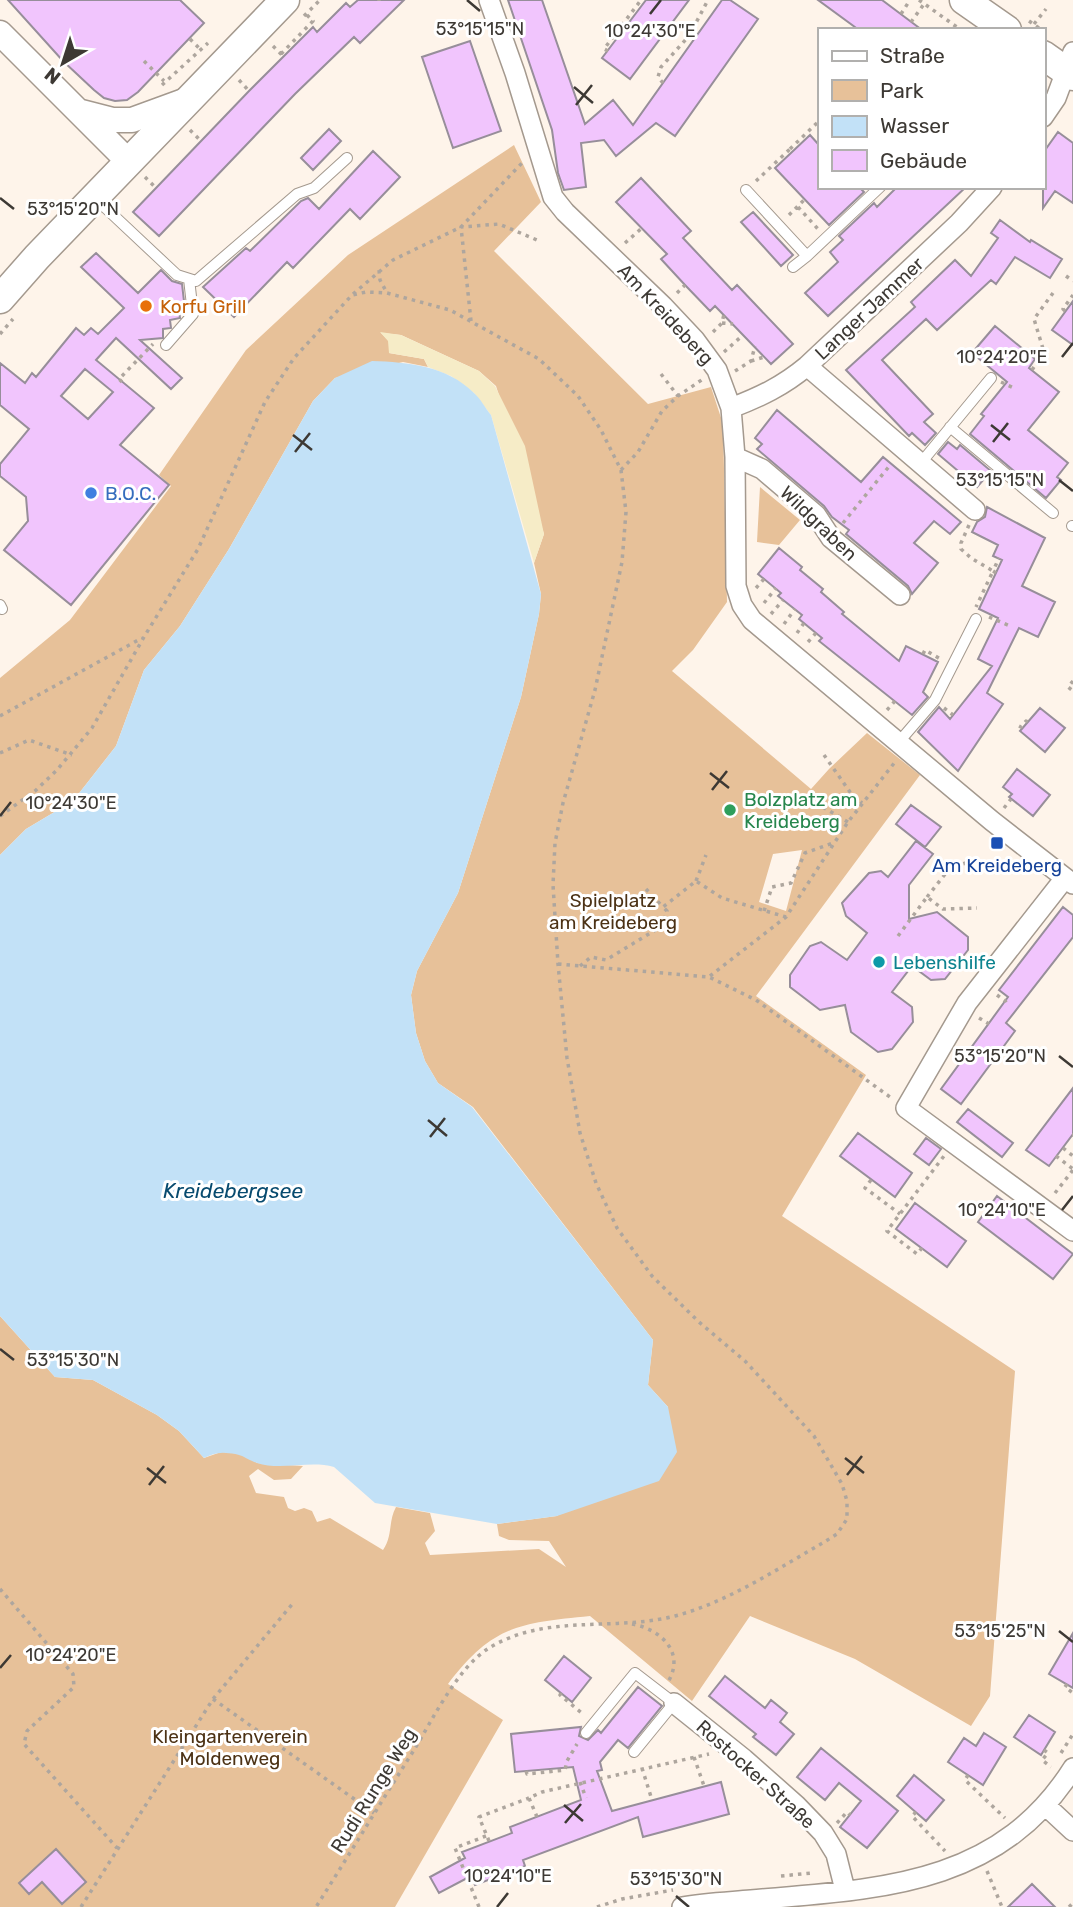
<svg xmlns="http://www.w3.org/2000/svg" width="1073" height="1907" viewBox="0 0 1073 1907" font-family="Rubik,sans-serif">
<rect width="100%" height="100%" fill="#fef4ea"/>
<path fill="#e7c199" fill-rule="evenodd" d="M514,145L541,202L494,251L648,404L711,387L723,424L727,602L693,650L672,671L811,789L829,769L867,733L920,775L756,996L866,1075L782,1216L1015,1371L990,1696L971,1726L855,1659L750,1616L692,1701L590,1616C520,1623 493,1625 448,1684L503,1720L395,1907H0V1316L55,1377L93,1380L157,1415L179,1431L204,1458L221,1452L243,1454L257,1463L303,1466L291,1479L274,1480L258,1469L249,1476L256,1493L284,1497L288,1508L295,1511L304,1508L312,1511L317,1522L330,1518L383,1550C393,1536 388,1521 396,1507L430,1513L435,1531L425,1543L430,1555L539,1549L566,1567L549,1541L509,1540L499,1536L497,1524L557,1516L668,1407L648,1385L653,1340L473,1107L438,1083L425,1061L416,1033L411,995L417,971L458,893L521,697L539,614L541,594L534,563L544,534L496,386L479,371L401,335L381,333L389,341V353L424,359L428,367L403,362L335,378L313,401L229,549L180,626L144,670L116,746L73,801L26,829L0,855V678L70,620L171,486L159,475L246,350L348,255ZM802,850L786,911L759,902L773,854Z
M760,487L800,520L779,545L757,542Z"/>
<path fill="#f6ecc7" d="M380,332L401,335L479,371L495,386L525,446L544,534L534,563L491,415L474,393L451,376L428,367L424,359L389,353L388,341Z"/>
<path fill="#c2e1f7" d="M372,361C408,362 447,366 474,393C481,399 485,408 491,415L541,594L539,614L521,697L458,893L417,971L411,995L416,1033L425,1061L438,1083L472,1107L653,1340L648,1385L668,1407L677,1452L659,1481L557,1516L497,1524L375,1503L334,1467C310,1460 281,1471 257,1463C243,1458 244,1454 226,1453C218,1452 211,1455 204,1458L179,1431L157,1415L93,1380L55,1377L0,1316V855L26,829L73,801L116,746L144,670L180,626L229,549L313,401L335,378Z"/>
<path fill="#f1c5fd" stroke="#978e9a" stroke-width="2" fill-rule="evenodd" d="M8,0H180L204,23L138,92L127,100L115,101L104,98L94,90L63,61Z
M358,0H404L360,43L354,37L295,94L159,236L133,212L249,91L313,27L317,32L346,3L350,7Z
M508,0H542L585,124L613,100L633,125L722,0H730L758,19L675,136L656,123L616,156L604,140L581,143L586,187L564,190L558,173L552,130Z
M646,0H689L630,79L602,58Z
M818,0H882L922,30H859Z
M470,41L501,131L453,148L422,57Z
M329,129L341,141L313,170L301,158Z
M1058,132L1073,143V203L1055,191L1043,208V153Z
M810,135L819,145V187H859L864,192L829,225L775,168Z
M373,151L400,177L360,219L350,209L293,268L287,262L234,317L203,287L246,248L250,251L301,201L308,198L319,209Z
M641,178L691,231L683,238L732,290L737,285L793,344L771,364L715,306L710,311L685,285L661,259L667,254L616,202Z
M897,187H966L828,316L805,293L838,262L830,252L843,240L839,236L874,203L877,207Z
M753,212L793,255L781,266L741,222Z
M1000,220L1030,242L1031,240L1062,259L1050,278L1015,257L996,284L991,280L937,330L926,319L882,360L933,414L924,422L936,433L925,445L912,433L909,436L846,370L915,307L911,302L955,260L971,276L998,238L991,233Z
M96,253L138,293L161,270L172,281L182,284L185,310L179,311L180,318L170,320L171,328L163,329V338L140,340L182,378L171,389L116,338L96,360L154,408L120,445L169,485L71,605L4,550L28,521L26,497L0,476V464L29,429L0,405V363L25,383L32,373L36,377L76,328L84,335L91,328L98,334L124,308L81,267ZM85,369L113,392L88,419L61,396Z
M1073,301V345L1052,330Z
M995,326L1035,359L1029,368L1059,392L1028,430L1068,463L1057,477L1061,480L1046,498L970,434L984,416L981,414L1007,382L972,353Z
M777,410L861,482L883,457L961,522L950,534L934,521L914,543L938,563L912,594L908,586L846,534L849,530L832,517L824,506L757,449L762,444L755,438Z
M948,442L957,449L960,445L991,471L977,487L938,454Z
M987,507L1045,538L1022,586L1055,602L1038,637L1019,628L987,693L1003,704L958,771L918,732L939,707L950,719L992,666L978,659L998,618L979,609L1002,560L993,556L998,545L972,532L977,522L985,517Z
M779,548L802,567L800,570L823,589L821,592L844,612L842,614L899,661L906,646L938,662L923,692L928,697L912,715L819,641L822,638L799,619L802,615L778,596L781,593L758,574Z
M1040,708L1065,728L1045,752L1020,731Z
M1017,769L1050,795L1033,816L1009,797L1012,794L1003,787Z
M911,805L941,827L925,847L896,824Z
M916,841L933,854L909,885V919L937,912L968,937V950L945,979L931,980L912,966L892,992L912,1007L913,1022L892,1049L878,1052L851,1032L845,1005L820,1010L790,987V975L810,946L821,942L847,960L867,933L846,916L842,903L869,873L881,871L888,877Z
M1063,907L1073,915V937L1006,1023L1015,1031L961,1104L941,1089L1008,997L999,990Z
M1073,1088V1134L1049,1166L1026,1150Z
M968,1109L1013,1143L1002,1157L957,1122Z
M858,1133L912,1173L895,1197L840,1156Z
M926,1138L941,1149L929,1165L914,1154Z
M997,1196L1073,1254L1053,1279L978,1222Z
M915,1203L966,1241L947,1267L896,1229Z
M1073,1633V1688L1049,1674Z
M564,1656L591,1678L572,1702L545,1680Z
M725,1676L765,1708L771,1700L787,1713L780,1722L794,1734L776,1755L753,1737L756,1734L709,1696Z
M638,1687L662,1706L628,1748L618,1740L600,1762L602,1770L597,1771L612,1811L721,1782L729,1814L643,1837L638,1817L523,1860L525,1866L475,1885L471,1876L439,1893L430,1877L465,1858L462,1852L512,1833L510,1827L581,1800L573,1767L515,1772L511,1734L581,1727L579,1736L588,1740L598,1730L601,1733Z
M1029,1715L1055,1732L1041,1755L1014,1737Z
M984,1733L1006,1747L983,1785L948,1762L964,1738L976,1746Z
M821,1748L898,1811L867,1848L840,1827L861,1801L839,1783L825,1800L797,1777Z
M914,1775L944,1800L926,1821L897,1796Z
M56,1849L86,1882L62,1904L42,1882L29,1894L19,1883Z
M1032,1884L1055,1907H1008Z"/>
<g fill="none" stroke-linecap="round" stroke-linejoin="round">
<g stroke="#a4998e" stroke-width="12">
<path id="service" d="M746,190L807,256L880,187
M95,198L177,275L196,281L297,194L314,188L347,158
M793,267L807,256
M166,345L193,314L189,279
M950,427L1053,513
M920,464L991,378
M1072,526H1073
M0,605L2,609
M898,743L935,700L976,619
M586,1733L635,1673L674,1703L634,1752"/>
</g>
<g stroke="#a4998e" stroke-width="22">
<path id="minor" d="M489,0L515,73L553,197L565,212L663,306L695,340L717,370L731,408L735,457L736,586L742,605L752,620L992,821L1073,884
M1043,117L1056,98L1073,52
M807,366L975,510
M731,408C760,397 783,386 807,366L959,223L992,187
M735,457L762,469L816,515L831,538L900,595
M1065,878L967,1003L906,1108L1073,1231
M674,1703L744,1759L796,1805L823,1833L836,1854L845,1890
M1045,1805L1073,1831
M682,1907C704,1903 728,1902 751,1900C877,1889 998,1887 1073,1768"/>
</g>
<g stroke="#a4998e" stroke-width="27">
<path id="tertiary" d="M0,33L129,162
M78,111L113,120H132L184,101L186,102"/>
</g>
<g stroke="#a4998e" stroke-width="31">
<path id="secondary" d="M964,0L1007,30
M1043,55L1073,76
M0,299L37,257L285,0"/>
</g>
<path stroke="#aea69e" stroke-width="3.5" stroke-dasharray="3.5 5" stroke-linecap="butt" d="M919,0L961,30
M379,1V0
M901,14L910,0
M304,16L320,0
M1029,21L1042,30
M911,22L924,4
M1034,24L1046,9
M190,39L201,50
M273,46L283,56
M608,51L604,49L641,0
M281,54L313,21L306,14
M144,61L164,81
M239,80L249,91
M663,83L658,77L661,67L689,36L708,0
M162,85L208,43
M190,130L201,141
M790,149L819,121
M145,177L156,188
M756,181L790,149L792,152
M798,207L818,229
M789,215L805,199
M625,243L642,228
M379,270L380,280L387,293
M1066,276L1073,281
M677,293L685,285
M353,294L393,260L461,227L522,163
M1065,311L1063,309L1073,295
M471,321L461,227L499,224L537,240
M722,323L733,324
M713,332L722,323L724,314
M0,334L13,319
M724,352L743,335
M751,361L764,357
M1032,370L1044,352L1034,319L1053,293
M735,371L751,361L755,346
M661,374L678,396
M122,382L119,379L153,344
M1001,382L1016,389
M621,470L638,452L662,411L678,396L703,379
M843,523L891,464
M969,525L961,543V549L971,558L993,571L976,607
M996,573L993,571L999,558
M756,588L764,579
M764,603L776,588
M771,614L783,600
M989,617L1010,626L1011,624
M784,624L795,609
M797,633L804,623
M808,642L816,633
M923,654L925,650L942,660
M1073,681L1068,687L1073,691
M944,708L953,715
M887,710L895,701
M0,716L142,638
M1019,726L1021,727L1026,721L1028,722
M0,753L29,740L72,755
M824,755L850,792L862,803
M782,798L816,803L848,822
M1004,808L1011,799
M0,816L35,791L57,770L92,728L144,637L198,549L265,402L294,358L352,295L366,292L387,293L450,310L539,359L578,396L601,430L621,470L626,512L622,562L595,690L563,803L555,843L553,885L558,964L567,1058L580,1133L596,1183L617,1228L652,1276L699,1322L745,1361L814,1436L842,1484L847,1501V1519L837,1534L826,1541C779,1568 728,1602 675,1616C613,1632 546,1613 489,1648C458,1667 433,1719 414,1750C381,1802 349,1855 316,1907
M696,881L706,855
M646,889L663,907L696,881L722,898L786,917
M927,897L950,868L969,862
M764,911L772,887L791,883L805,853L833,843
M898,936L927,897L943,909L977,908
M558,964L709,977L756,1000L890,1097
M580,966L591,957L606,960L662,926L667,911L663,907
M710,976L786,917L848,822L895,762
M997,995L1005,1001L1009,998
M979,1018L989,1024
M1072,1135H1073
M1063,1148L1073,1156
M1056,1156L1073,1169
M871,1180L865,1188L900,1214
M1055,1193L1073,1170
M922,1248L917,1254L887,1231L944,1156
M0,1589L73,1674L74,1687L27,1731L24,1744L117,1848
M632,1624C660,1629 686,1652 668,1682
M1067,1684L1065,1687L1073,1693
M561,1693L560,1695L583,1714
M213,1699L374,1813
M1044,1750L1048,1753L1042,1760L1051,1767
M1061,1753L1073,1734
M694,1757L704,1786
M642,1768L652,1800
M526,1771L527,1774L565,1770L567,1761L577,1744
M968,1775L965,1780L1005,1818
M580,1782L586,1798
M916,1812L912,1816L945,1851
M537,1817L529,1798L542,1792L709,1754
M837,1823L847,1812L850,1815
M489,1841L479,1817L529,1798
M987,1871L1002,1907
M781,1876L812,1873
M81,1907L213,1699L294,1602
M479,1907L455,1848L486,1836
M597,1907L622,1899L673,1890
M1069,1907L1073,1903"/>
<use href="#service" stroke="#fff" stroke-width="10"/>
<use href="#minor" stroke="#fff" stroke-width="19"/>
<use href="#tertiary" stroke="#fff" stroke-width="24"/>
<use href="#secondary" stroke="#fff" stroke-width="28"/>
</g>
<path fill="none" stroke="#3d3934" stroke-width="2.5" d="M467,0L480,11M650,14L661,0M574,87L593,103M576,105L592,85M0,198L14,209M1062,357L1073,343M991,425L1010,440M293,435L312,450M993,442L1008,423M295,452L310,433M1059,480L1073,491M710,773L729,788M712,790L727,771M0,816L11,802M1059,1056L1073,1067M428,1120L447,1136M430,1137L445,1118M1062,1210L1073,1196M0,1349L14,1360M845,1458L864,1473M147,1468L166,1483M847,1475L862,1456M149,1485L164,1466M1059,1631L1073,1642M0,1668L11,1655M564,1805L583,1821M565,1823L581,1804M676,1896L689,1907M497,1907L508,1893"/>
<circle fill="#e8710a" stroke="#fff" stroke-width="2.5" cx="146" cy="306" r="7"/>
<circle fill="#3f7fe0" stroke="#fff" stroke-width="2.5" cx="91" cy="493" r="7"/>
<circle fill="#2e9e5b" stroke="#fff" stroke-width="2.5" cx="730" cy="810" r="7"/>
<rect fill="#1a4fb4" stroke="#fff" stroke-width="2.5" x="990" y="836" width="14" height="14" rx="3.5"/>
<circle fill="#0f9aa8" stroke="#fff" stroke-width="2.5" cx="879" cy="962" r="7"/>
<g text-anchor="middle" stroke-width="6" stroke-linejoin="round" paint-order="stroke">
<g font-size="19" fill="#c56008" stroke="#fff" text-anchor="start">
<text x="160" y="313">Korfu Grill</text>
</g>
<g font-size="19" fill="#3d3934" stroke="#fff">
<text transform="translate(869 308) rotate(-43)" y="7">Langer Jammer</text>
<text transform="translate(666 314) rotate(47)" y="7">Am Kreideberg</text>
<text transform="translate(819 523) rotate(44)" y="7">Wildgraben</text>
<text transform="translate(756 1774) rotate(42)" y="7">Rostocker Straße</text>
<text transform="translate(373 1790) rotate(-58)" y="7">Rudi Runge Weg</text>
</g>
<g font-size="19" fill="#366cbe" stroke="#fff" text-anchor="start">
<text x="105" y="500">B.O.C.</text>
</g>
<g font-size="19" fill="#27864d" stroke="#fff" text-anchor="start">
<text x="744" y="806">Bolzplatz am<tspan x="744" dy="22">Kreideberg</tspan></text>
</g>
<g font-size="19" fill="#164399" stroke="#fff">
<text x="997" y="872">Am Kreideberg</text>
</g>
<g font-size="19" fill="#4c3215" stroke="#fff">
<text x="613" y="907">Spielplatz<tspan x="613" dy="22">am Kreideberg</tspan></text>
<text x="230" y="1743">Kleingartenverein<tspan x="230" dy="22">Moldenweg</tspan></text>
</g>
<g font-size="19" fill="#0d838f" stroke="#fff" text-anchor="start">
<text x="893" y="969">Lebenshilfe</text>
</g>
<g font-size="21" font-style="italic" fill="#084b6f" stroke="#fff">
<text x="233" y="1198">Kreidebergsee</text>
</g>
</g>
<g font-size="18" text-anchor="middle" fill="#3d3934" stroke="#fff" stroke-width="6" stroke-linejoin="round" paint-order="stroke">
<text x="480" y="35">53°15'15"N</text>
<text x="650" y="37">10°24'30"E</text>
<text x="73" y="215">53°15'20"N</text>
<text x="1002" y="363">10°24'20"E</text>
<text x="1000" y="486">53°15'15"N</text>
<text x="71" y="809">10°24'30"E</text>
<text x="1000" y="1062">53°15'20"N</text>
<text x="1002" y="1216">10°24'10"E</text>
<text x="73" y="1366">53°15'30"N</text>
<text x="1000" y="1637">53°15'25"N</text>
<text x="71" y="1661">10°24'20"E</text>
<text x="508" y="1882">10°24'10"E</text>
<text x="676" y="1885">53°15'30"N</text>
</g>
<rect x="818" y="28" width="228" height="161" fill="#ffffff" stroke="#b1b0ae" stroke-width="2"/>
<rect x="832" y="51" width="35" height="10" fill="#ffffff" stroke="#b1b0ae" stroke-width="2"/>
<text x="880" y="63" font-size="21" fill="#3d3934">Straße</text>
<rect x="832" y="80" width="35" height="21" fill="#e7c199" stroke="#b1b0ae" stroke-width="2"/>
<text x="880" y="98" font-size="21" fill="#3d3934">Park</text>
<rect x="832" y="116" width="35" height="21" fill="#c2e1f7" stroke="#b1b0ae" stroke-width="2"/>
<text x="880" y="133" font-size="21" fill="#3d3934">Wasser</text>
<rect x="832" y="150" width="35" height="21" fill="#f1c5fd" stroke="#b1b0ae" stroke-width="2"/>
<text x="880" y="168" font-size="21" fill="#3d3934">Gebäude</text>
<g transform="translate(63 63) rotate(219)" stroke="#ffffff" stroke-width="5" paint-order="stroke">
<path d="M0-5L12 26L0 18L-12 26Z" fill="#3d3934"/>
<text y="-10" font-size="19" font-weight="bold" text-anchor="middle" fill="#3d3934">N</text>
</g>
</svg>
